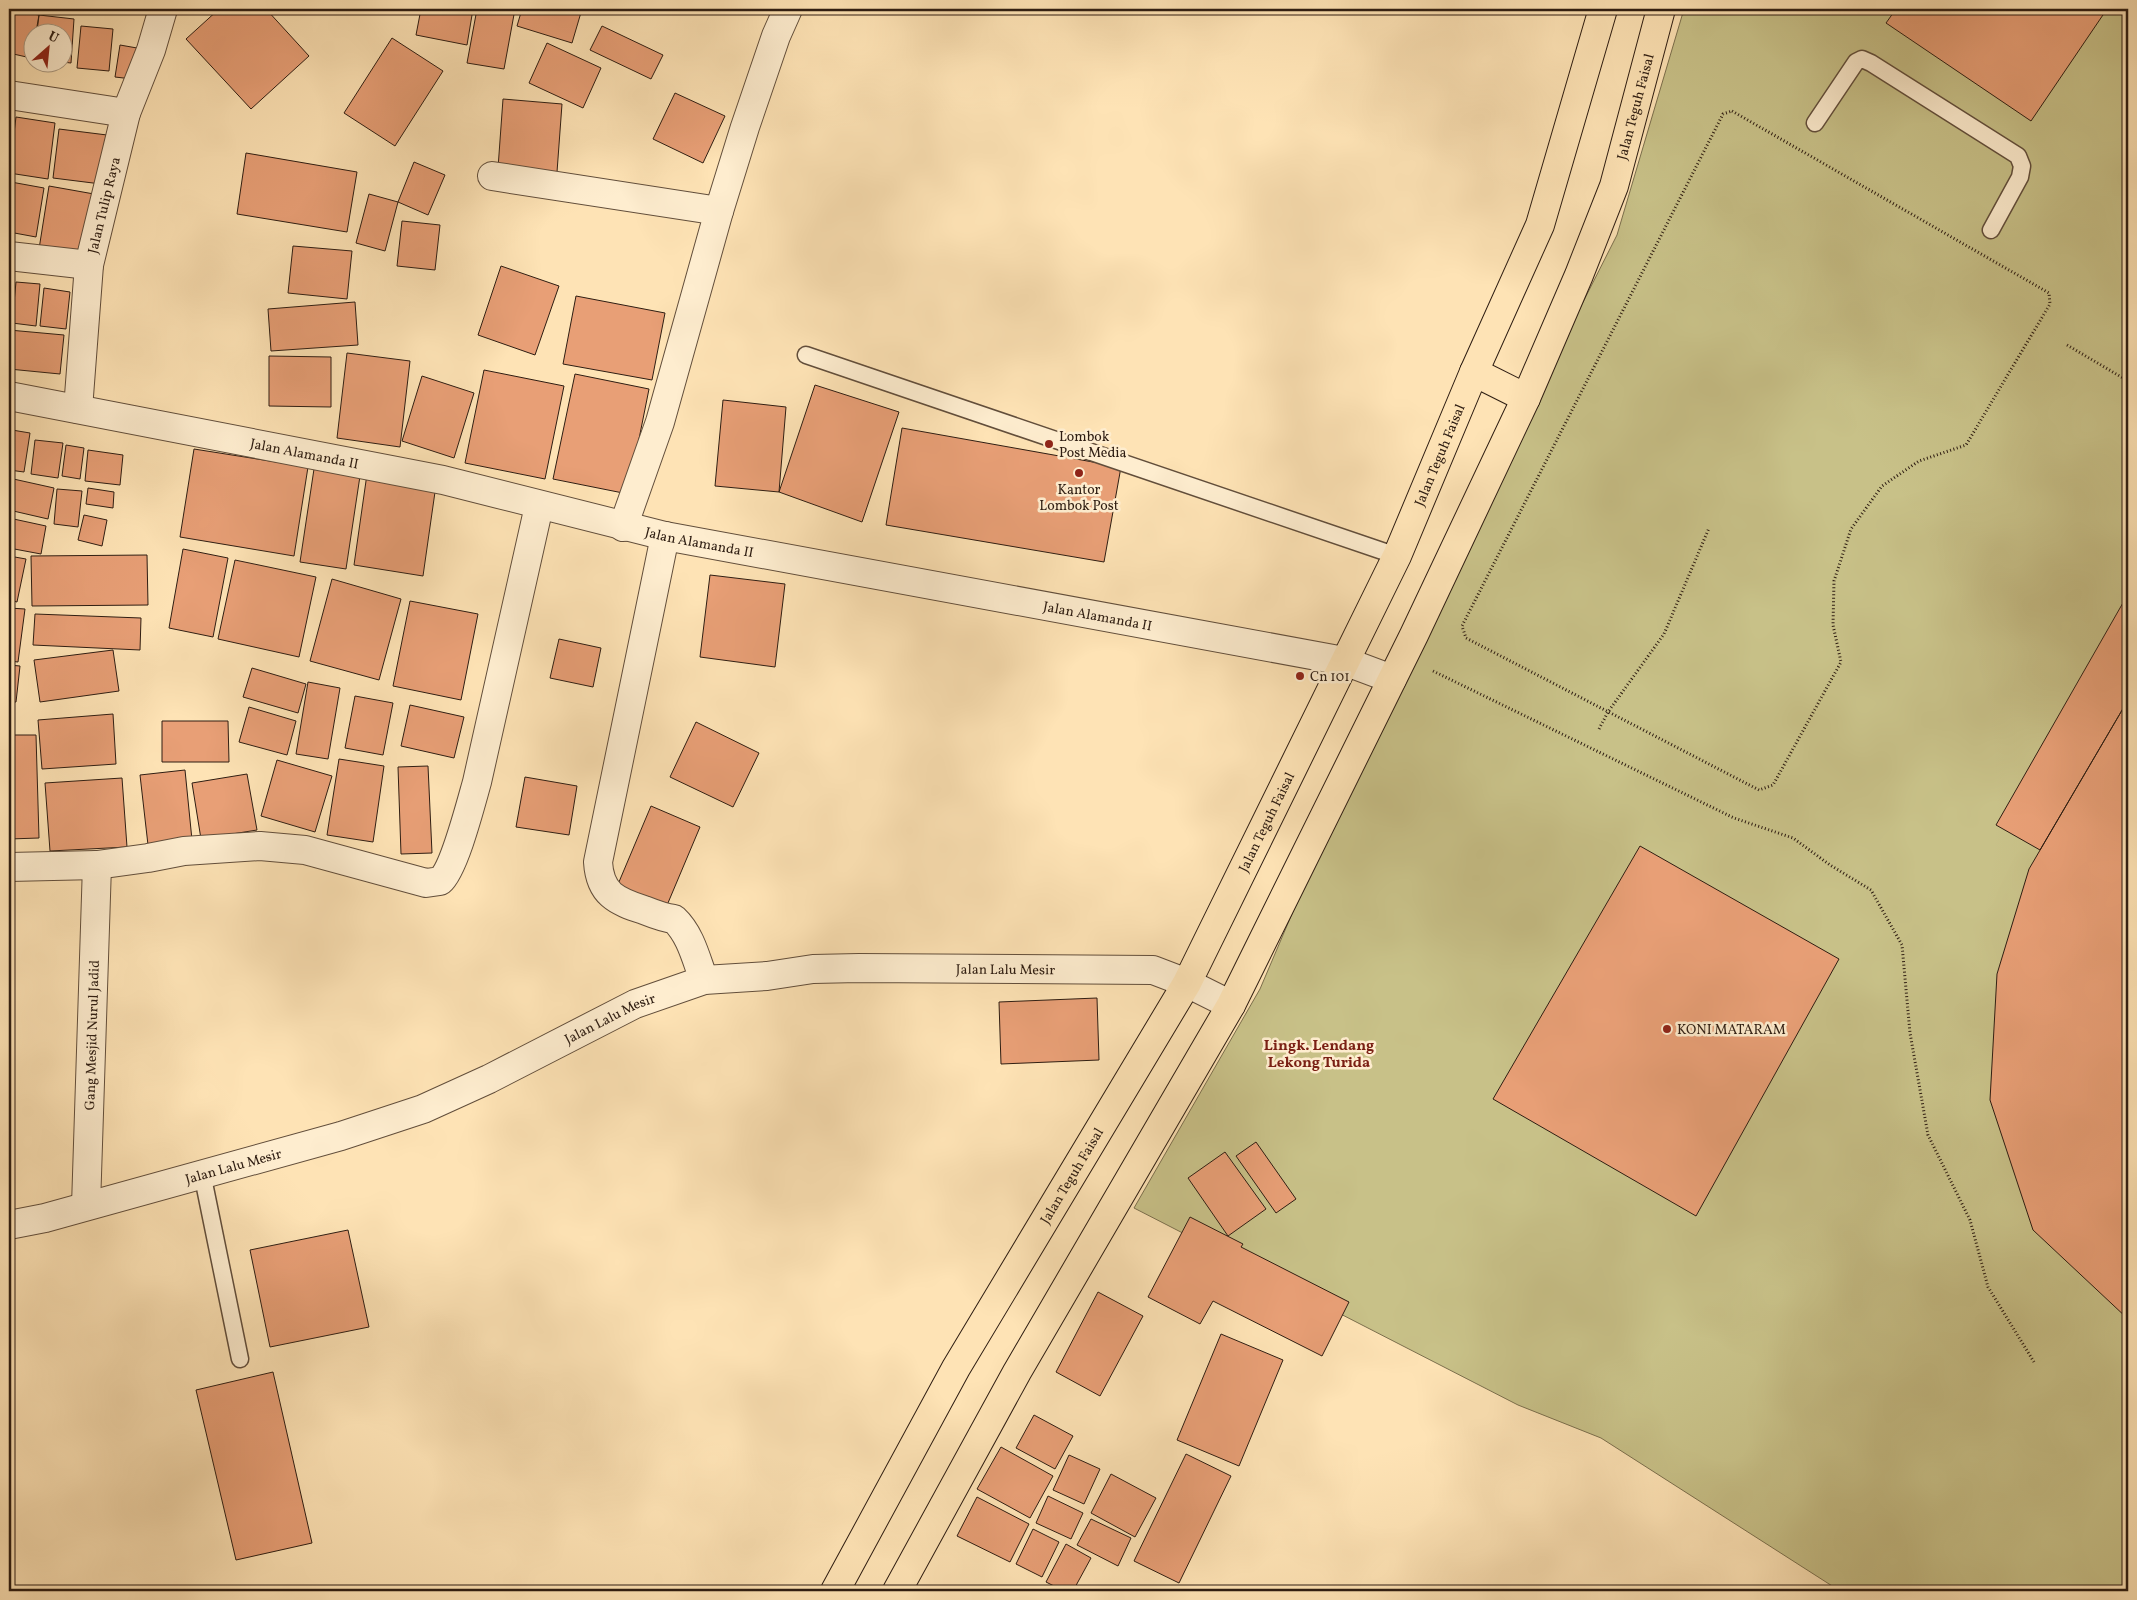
<svg xmlns="http://www.w3.org/2000/svg" width="2137" height="1600" viewBox="0 0 2137 1600" font-family="Vollkorn,serif">
<rect width="100%" height="100%" fill="#fee3b5"/>
<filter id="stains"><feTurbulence type="fractalNoise" baseFrequency=".004" numOctaves="4"/><feColorMatrix values="0 0 0 0 .2 0 0 0 0 .09 0 0 0 0 .02 0 0 0 .5 -.17"/></filter>
<radialGradient id="worn" r=".72"><stop offset=".6" stop-color="#630" stop-opacity="0"/><stop offset="1" stop-color="#630" stop-opacity=".3"/></radialGradient>
<path fill="#c8c188" stroke="#7b6f4d" d="M1684,9H2128V1591H1840L1601,1438L1518,1405L1134,1208L1260,989L1392,679L1617,235Z"/>
<path fill="#e89f76" stroke="#2e1d12" d="M219,9H266L309,56L251,109L186,39Z
M421,9H473L467,45L416,35Z
M477,9H515L504,69L467,63Z
M522,9H582L572,43L517,26Z
M1896,9H2107L2031,121L1886,23Z
M9,10L39,15L36,32H32L31,58L9,53Z
M39,15L74,19L71,63L62,62V32H37Z
M81,26L113,29L109,71L77,68Z
M602,26L663,55L651,79L590,50Z
M392,38L443,71L395,146L344,113Z
M547,43L601,68L583,108L529,83Z
M120,45L137,48L132,79L115,77Z
M675,93L725,116L703,163L653,139Z
M503,99L562,104L557,172L498,168Z
M16,117L55,123L48,179L9,173Z
M59,129L107,135L101,184L53,178Z
M246,153L357,172L347,232L237,214Z
M414,162L445,175L428,215L398,202Z
M11,182L44,188L36,237L9,232V195Z
M49,186L94,194L84,256L39,249Z
M369,194L398,202L385,251L356,243Z
M402,221L440,225L435,270L397,266Z
M293,246L352,251L347,299L288,293Z
M501,266L559,286L535,355L478,335Z
M16,282L40,284L36,326L12,323Z
M44,288L70,292L66,329L40,326Z
M576,296L665,313L652,380L563,364Z
M355,302L358,345L271,351L268,309Z
M9,330L64,335L60,374L9,369Z
M347,353L410,361L400,447L337,438Z
M269,356L331,357V407L269,406Z
M484,370L564,386L545,479L465,463Z
M575,374L649,389L628,494L553,479Z
M422,376L474,393L454,458L402,441Z
M815,385L899,412L862,522L779,492Z
M723,400L786,407L779,492L715,486Z
M902,428L1121,467L1104,562L886,525Z
M12,430L30,433L24,472L9,470V450Z
M35,440L63,443L58,478L31,474Z
M66,445L84,448L80,479L62,476Z
M194,449L308,467L294,556L180,537Z
M88,450L123,455L120,485L85,481Z
M314,469L360,476L346,569L300,562Z
M367,474L436,485L423,576L354,565Z
M9,478L54,488L48,519L9,510Z
M88,488L114,492L113,508L86,504Z
M57,489L82,491L78,527L54,524Z
M84,515L107,520L102,546L78,540Z
M9,518L46,526L41,554L9,548Z
M183,549L228,558L213,637L169,628Z
M147,555L148,605L32,606L31,556Z
M9,556L26,559L17,602L9,600Z
M235,560L316,577L299,657L218,639Z
M710,575L785,584L775,667L700,657Z
M332,579L401,599L379,680L310,661Z
M2128,594V700L2040,850L1996,825Z
M410,601L478,614L461,700L393,686Z
M9,608L25,609L18,662L9,661Z
M35,614L141,618L140,650L33,645Z
M559,639L601,648L593,687L550,678Z
M113,650L119,691L40,702L34,660Z
M9,665L20,666L16,702H9Z
M252,668L306,684L298,713L243,697Z
M308,682L340,688L328,759L296,754Z
M355,696L393,703L383,755L345,748Z
M2128,700V1319L2033,1230L1990,1100L1997,974L2029,869Z
M410,705L464,717L454,758L401,746Z
M249,707L296,721L287,755L239,742Z
M113,714L116,764L42,769L38,720Z
M162,721H228L229,762H162Z
M696,722L759,753L733,807L670,777Z
M9,735H36L39,838L9,839Z
M339,759L384,766L373,842L327,835Z
M277,760L332,776L315,832L261,816Z
M428,766L432,853L401,854L398,767Z
M185,770L192,840L148,845L140,775Z
M247,774L257,830L201,839L192,783Z
M525,777L577,786L569,835L516,827Z
M122,778L127,847L50,851L45,783Z
M651,806L700,827L665,910L616,889Z
M1640,846L1839,959L1696,1216L1493,1099Z
M1097,998L1099,1060L1001,1064L999,1002Z
M1256,1142L1296,1199L1276,1213L1236,1156Z
M1225,1152L1266,1209L1228,1236L1188,1178Z
M1190,1217L1243,1244L1241,1247L1349,1302L1322,1356L1213,1301L1200,1324L1148,1297Z
M348,1230L369,1327L270,1347L250,1250Z
M1098,1292L1143,1316L1100,1396L1056,1372Z
M1221,1334L1283,1360L1239,1466L1177,1440Z
M273,1372L312,1543L236,1560L196,1390Z
M1034,1415L1073,1436L1055,1469L1016,1448Z
M1001,1447L1053,1476L1030,1518L977,1489Z
M1186,1454L1231,1476L1179,1583L1134,1561Z
M1069,1455L1100,1469L1084,1504L1053,1490Z
M1111,1474L1156,1498L1135,1537L1091,1513Z
M1048,1496L1083,1513L1071,1539L1036,1523Z
M977,1497L1029,1524L1010,1562L957,1536Z
M1091,1519L1131,1538L1118,1566L1077,1545Z
M1033,1529L1059,1542L1042,1577L1016,1564Z
M1066,1544L1091,1558L1073,1591H1064L1046,1582Z
M1011,1586L1022,1591H1009Z"/>
<g fill="none" stroke-linecap="round" stroke-linejoin="round">
<g stroke="#624e3b" stroke-width="19">
<path id="service" d="M1815,123L1856,62L1862,59L1871,63L2018,156L2022,166L2020,177L1991,230
M806,355L1397,556
M202,1173L240,1359"/>
</g>
<g stroke="#624e3b" stroke-width="30">
<g id="minor">
<path d="M9,95L126,113"/>
<path d="M492,176L719,211"/>
<path d="M9,256L89,265"/>
<path id="s1" d="M9,396L443,480L665,536L1344,661L1392,679"/>
<path id="s2" d="M78,409L89,265L126,113L151,50L163,9"/>
<path d="M623,527L660,422L719,211L745,127L776,36L788,9"/>
<path d="M665,536L598,862C600,894 616,901 644,910C654,914 664,918 674,919C691,935 696,959 704,980"/>
<path d="M9,867L97,865L148,858L184,851L260,846L305,850L426,883L440,881C454,870 471,803 477,782L539,506"/>
<path id="s3" d="M86,1206L97,865"/>
</g>
</g>
<g stroke="#624e3b" stroke-width="30">
<g id="tertiary">
<path id="s4" d="M9,1225L45,1218L341,1136L423,1109L489,1079L635,1004L704,980L767,976L813,969L859,968L1153,970L1187,983L1231,1005"/>
</g>
</g>
<g stroke="#2e1d12" stroke-width="30">
<g id="trunk">
<path d="M1474,372L1526,398"/>
<path id="s5" d="M835,1591L956,1368L1187,983L1397,556L1474,372L1540,225L1603,9"/>
<path id="s6" d="M897,1591L1017,1372L1231,1005L1414,635L1526,398L1579,275L1614,186L1661,9"/>
</g>
</g>
<path stroke="#2e1d12" stroke-width="3" stroke-dasharray="1 2.5" stroke-linecap="butt" d="M1732,111L2049,293L2050,304L1966,445L1919,461L1882,486L1851,529L1834,581L1833,625L1841,662L1773,785L1759,790L1466,638L1462,626L1723,114Z
M2067,345L2128,381
M1433,671L1734,818L1793,838L1830,865L1871,890L1902,945L1910,1033L1928,1135L1970,1220L1988,1287L2034,1362
M1599,729L1608,712L1664,634L1709,528"/>
<use href="#service" stroke="#feedcf" stroke-width="16"/>
<use href="#minor" stroke="#feedcf" stroke-width="28"/>
<use href="#tertiary" stroke="#feedcf" stroke-width="28"/>
<use href="#trunk" stroke="#fee3b5" stroke-width="28"/>
</g>
<g fill="#8f2418" stroke="#feedcf" stroke-width="2">
<circle cx="1049" cy="444" r="5"/>
<circle cx="1079" cy="473" r="5"/>
<circle cx="1300" cy="676" r="5"/>
<circle cx="1667" cy="1029" r="5"/>
</g>
<g text-anchor="middle" stroke-width="5" stroke-linejoin="round" paint-order="stroke">
<g font-size="14" fill="#2e1d12" stroke="#feedcf">
<text dy="5" stroke="none"><textPath href="#s6" startOffset="1661">Jalan Teguh Faisal</textPath></text>
<text dy="5" stroke="none"><textPath href="#s2" startOffset="206">Jalan Tulip Raya</textPath></text>
<text dy="5" stroke="none"><textPath href="#s1" startOffset="301">Jalan Alamanda II</textPath></text>
<text dy="5" stroke="none"><textPath href="#s5" startOffset="1288">Jalan Teguh Faisal</textPath></text>
<text dy="5" stroke="none"><textPath href="#s1" startOffset="706">Jalan Alamanda II</textPath></text>
<text dy="5" stroke="none"><textPath href="#s1" startOffset="1111">Jalan Alamanda II</textPath></text>
<text dy="5" stroke="none"><textPath href="#s5" startOffset="882">Jalan Teguh Faisal</textPath></text>
<text dy="5" stroke="none"><textPath href="#s4" startOffset="1042">Jalan Lalu Mesir</textPath></text>
<text dy="5" stroke="none"><textPath href="#s4" startOffset="638">Jalan Lalu Mesir</textPath></text>
<text dy="5" stroke="none"><textPath href="#s3" startOffset="171">Gang Mesjid Nurul Jadid</textPath></text>
<text dy="5" stroke="none"><textPath href="#s4" startOffset="232">Jalan Lalu Mesir</textPath></text>
<text dy="5" stroke="none"><textPath href="#s5" startOffset="478">Jalan Teguh Faisal</textPath></text>
</g>
<g font-size="14" fill="#2e1d12" stroke="#feedcf" text-anchor="start">
<text x="1059" y="441">Lombok<tspan x="1059" dy="16">Post Media</tspan></text>
<text x="1079" y="494" text-anchor="middle">Kantor<tspan x="1079" dy="16">Lombok Post</tspan></text>
<text x="1310" y="681">Cn 101</text>
<text x="1677" y="1034">KONI MATARAM</text>
</g>
<g font-size="15" font-weight="bold" fill="#7a1f14" stroke="#feedcf">
<text x="1319" y="1050">Lingk. Lendang<tspan x="1319" dy="17">Lekong Turida</tspan></text>
</g>
</g>
<rect width="2137" height="1600" fill="none" stroke="#fee3b5" stroke-width="30"/>
<rect x="10" y="10" width="2117" height="1580" fill="none" stroke="#2e1d12" stroke-width="2.5"/>
<rect x="15" y="15" width="2107" height="1570" fill="none" stroke="#2e1d12"/>
<g transform="translate(48 48) rotate(27)"><circle r="24" fill="#feedcf" stroke="#ab9a83"/>
<path d="M0-4L9 19L0 12L-9 19Z" fill="#8f2418"/>
<text y="-8" font-size="14" font-weight="bold" text-anchor="middle" fill="#2e1d12">U</text>
</g>
<rect width="100%" height="100%" filter="url(#stains)"/>
<rect width="100%" height="100%" fill="url(#worn)"/>
</svg>
